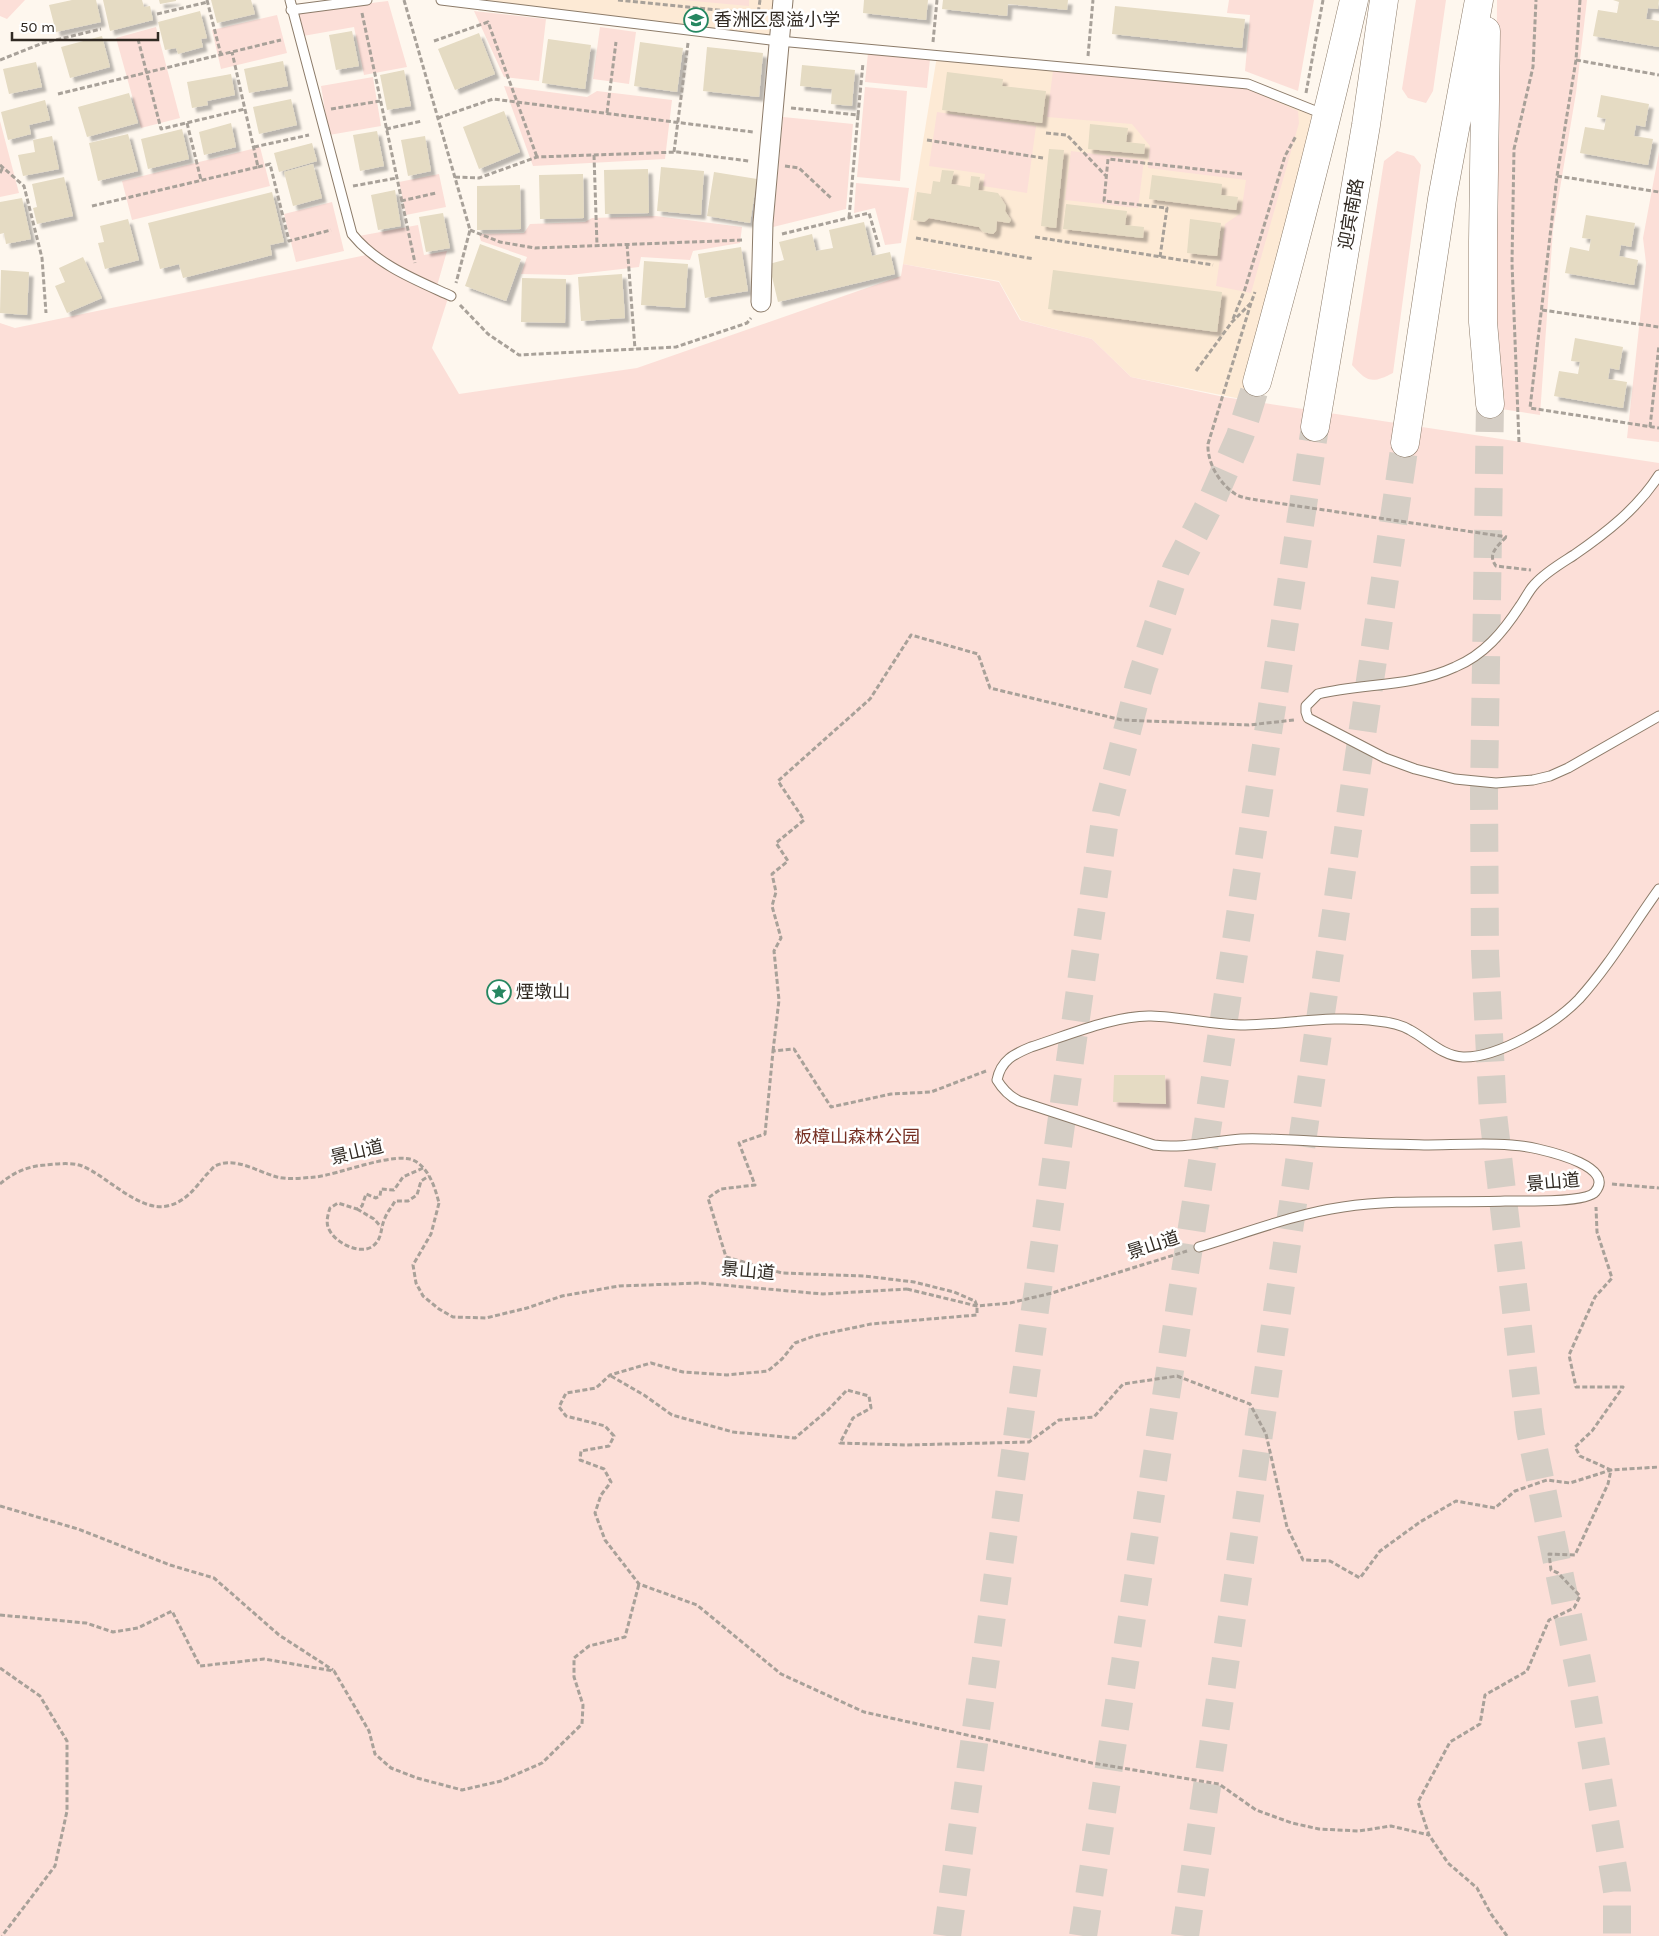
<svg xmlns="http://www.w3.org/2000/svg" width="1659" height="1936" viewBox="0 0 1659 1936" font-family="Karla,'Noto Sans SC',sans-serif">
<defs>
<filter id="shadow"><feDropShadow dx="4.5" dy="4.5" stdDeviation="1" flood-color="#0004"/></filter>
</defs>
<rect width="100%" height="100%" fill="#fef7ee"/>
<path fill="#fdead5" d="M447,0H782L778,40Z
M937,56L1248,85L1327,116L1251,401L1131,377L1092,339L1021,320L999,281L903,264Z"/>
<path fill="#fcdfd8" d="M0,0H25L7,19L0,16Z
M683,0H749V6Z
M1229,0H1314L1298,91L1245,71L1250,15L1227,13Z
M1416,0H1446L1433,91L1426,103L1408,98L1402,89Z
M1497,0H1587L1576,93L1553,230L1540,415L1495,408Z
M388,1L407,67L364,75L354,27L303,36L296,12Z
M474,11L546,19L539,81L504,77Z
M277,15L287,53L221,69L212,30Z
M156,27L180,118L141,128L116,38Z
M600,27L636,32L629,84L593,79Z
M868,53L930,59L927,88L865,82Z
M1053,71L1247,89L1298,111L1299,123L1251,293L1216,286L1225,224L1241,213L1246,180L1148,168L1150,146L1132,124L1047,117Z
M373,77L381,126L329,135L321,86Z
M504,86L587,97L597,91L672,100L665,159L533,166Z
M865,87L907,91L900,181L857,177Z
M937,112L1036,126L1027,193L983,186L985,174L929,166Z
M783,117L853,124L846,209L773,227Z
M0,121L19,193L0,197Z
M260,147L270,186L132,220L122,181Z
M1071,151L1144,160L1138,208L1065,200Z
M1397,151L1414,156L1421,165L1393,373C1372,384 1367,382 1352,365L1384,161Z
M1659,152V442L1627,438L1646,263L1643,238Z
M439,174L446,207L406,215L399,182Z
M856,183L909,188L901,243L885,245L875,208L854,213Z
M332,202L344,251L296,262L284,214Z
M656,216L742,227L740,243L693,251L690,260L641,257L639,267L570,275L521,274L527,257L481,241L479,234L524,233L530,224L585,222L592,218Z
M418,225L424,255L447,251L437,286C413,276 371,259 359,236Z
M371,254L449,295L432,348L459,394L637,368L901,276L903,264L999,282L1020,320L1092,339L1131,377L1224,397L1659,463V1936H0V323L15,328Z"/>
<path fill="#e5dbc3" filter="url(#shadow)" d="M72,0H96L101,22L56,32L49,5Z
M103,0H142L144,7L150,6L153,20L110,31Z
M159,0H176V1L160,4Z
M211,0H251L255,14L217,23Z
M864,0H928L926,20L863,13Z
M943,0H1068L1067,10L1008,4L1007,16L942,9Z
M1613,0H1659L1658,9L1648,8L1646,19L1659,21V47L1593,36L1598,10L1617,13L1619,2Z
M1115,6L1245,19L1242,48L1112,34Z
M200,11L207,38L201,39L203,47L178,54L176,48L165,50L158,22Z
M352,31L359,66L336,70L329,35Z
M479,33L495,74L455,90L438,49Z
M102,36L110,67L70,78L61,47Z
M548,39L591,45L585,89L542,83Z
M640,42L683,48L677,92L634,86Z
M707,47L763,53L759,97L703,91Z
M283,61L288,86L249,93L244,69Z
M36,62L42,87L9,94L3,69Z
M802,65L855,70L852,106L831,104L832,89L800,86Z
M404,70L411,106L387,110L380,75Z
M947,72L1003,79L1002,86L1046,91L1042,123L942,110Z
M231,74L235,95L207,101L208,105L192,108L187,82Z
M129,93L138,123L87,137L78,107Z
M1601,95L1649,104L1645,127L1636,125L1634,136L1653,139L1648,165L1580,153L1585,127L1604,130L1606,119L1597,117Z
M291,99L297,125L259,134L253,107Z
M45,100L50,120L29,125L31,134L8,140L1,112Z
M504,111L520,152L479,169L463,127Z
M231,123L236,147L204,155L199,132Z
M1090,124L1128,128L1126,142L1145,144L1144,154L1088,149Z
M182,129L189,159L148,169L141,139Z
M377,131L384,166L360,171L353,135Z
M128,134L138,171L98,181L89,143Z
M52,136L59,169L23,176L18,155L35,152L33,140Z
M425,136L431,171L408,176L401,140Z
M312,143L317,161L279,172L274,153Z
M1049,149L1064,150L1056,228L1041,226Z
M313,164L322,198L293,206L284,172Z
M661,167L704,171L701,215L657,211Z
M648,169L649,213L605,214L604,170Z
M942,170L954,171L951,184L970,187L971,176L980,177L978,190L998,193L1006,206L1005,211L1011,220L1009,223L997,221L996,231L993,234L983,232L979,227L929,218L924,222L913,220L917,192L931,194L933,181L940,182Z
M714,172L757,179L750,223L707,216Z
M583,174L584,218L540,219L539,175Z
M1152,175L1222,184L1221,195L1238,197L1236,210L1149,199Z
M64,177L73,216L37,224L33,208L37,207L32,184Z
M520,185L521,229L477,230V186Z
M395,190L401,226L378,230L371,195Z
M272,192L284,242L270,245L272,255L183,278L179,264L160,269L148,223Z
M22,198L31,239L6,244L4,233L0,234V202Z
M1066,204L1127,211L1125,225L1144,227L1143,238L1063,229Z
M443,213L450,248L426,252L419,217Z
M1586,215L1635,223L1631,247L1621,245L1619,256L1638,260L1634,285L1565,273L1570,247L1589,251L1591,239L1582,238Z
M128,219L139,260L105,269L98,243L104,242L100,226Z
M1190,219L1221,223L1217,256L1187,253Z
M864,222L872,256L890,252L895,274L778,302L769,264L784,260L779,242L812,234L816,251L833,248L829,230Z
M480,244L521,259L506,301L465,286Z
M741,247L748,291L705,298L698,254Z
M83,257L102,298L67,313L55,286L65,282L59,268Z
M644,261L688,264L685,308L641,305Z
M1,270L29,272L27,315L0,313Z
M1053,270L1222,292L1217,332L1048,309Z
M622,274L625,318L581,321L578,277Z
M522,278L566,279L565,323L521,322Z
M1575,338L1623,347L1619,370L1610,368L1608,379L1627,382L1623,408L1554,396L1559,371L1578,374L1580,362L1571,361Z
M1114,1075H1165L1166,1104L1113,1102Z"/>
<g fill="none" stroke-linecap="round" stroke-linejoin="round">
<path stroke="#d5cec5" stroke-width="28" stroke-dasharray="28 14" stroke-linecap="butt" d="M1490,404L1484,793L1485,955L1493,1114L1530,1430L1581,1679L1617,1891V1936
M947,1936L1084,961L1106,813L1140,681L1176,569L1212,500L1240,436L1257,382
M1083,1936L1315,427
M1185,1936L1405,443"/>
<g stroke="#8c7b69" stroke-width="11">
<path id="lane" d="M290,0L352,234C377,265 416,280 451,296
M441,0L779,41L1248,84L1323,114
M291,10L367,0
M1659,475C1638,508 1606,533 1574,555C1560,564 1546,572 1535,584C1529,590 1525,599 1520,606C1503,632 1484,655 1455,667C1412,687 1364,683 1318,694L1306,706V712L1308,718L1385,758L1415,769L1455,779L1496,783L1533,780L1550,776L1568,768L1659,716
M1199,1247C1246,1233 1294,1214 1343,1207C1396,1199 1451,1203 1505,1201C1520,1201 1586,1203 1595,1192C1616,1167 1551,1152 1538,1149C1506,1141 1458,1145 1424,1145C1387,1144 1348,1143 1311,1141C1287,1140 1264,1138 1241,1139C1212,1141 1182,1149 1154,1145L1019,1101C1009,1096 1003,1090 997,1080C1001,1060 1014,1054 1031,1047C1066,1036 1115,1015 1151,1016C1183,1017 1213,1025 1245,1025C1289,1024 1334,1015 1377,1021C1388,1022 1400,1024 1410,1030C1427,1039 1442,1056 1463,1057C1498,1058 1555,1024 1579,999C1609,966 1633,925 1659,889"/>
</g>
<g stroke="#8c7b69" stroke-width="21">
<path id="street" d="M761,302L763,223L783,0"/>
</g>
<g stroke="#8c7b69" stroke-width="29">
<path id="primary" d="M1486,31L1483,241V322L1490,404
M1257,382C1292,255 1325,128 1354,0
M1315,427L1366,125L1384,0
M1405,443L1442,199L1479,0"/>
</g>
<path stroke="#a8a199" stroke-width="3" stroke-dasharray="5 2.5" stroke-linecap="butt" d="M207,0L221,55
M404,0L470,230L456,283
M618,0L758,14L760,0
M1580,0L1576,60L1557,176L1530,408L1659,428
M362,13L415,263
M157,14L208,2
M138,39L161,129L245,109
M434,41L488,22L537,157
M933,42L937,0
M1088,56L1093,0
M0,60L43,43L101,29
M1576,60L1659,75
M1306,93L1323,0
M58,94L281,40
M791,108L858,115L849,218
M331,109L380,101
M607,113L616,42
M858,115L863,63
M438,118L493,99L753,132
M187,123L201,180
M386,129L422,121
M1046,133L1067,135L1106,176
M927,140L1043,158
M254,147L309,135
M674,152L688,43
M594,155L597,245
M0,165L24,186L42,258L46,313
M785,166L799,168L832,199
M258,167L270,164L289,241L331,230
M0,173L3,167
M1557,176L1659,192
M455,177L479,178L537,157L678,152L749,161
M353,186L397,178
M401,201L436,193
M92,206L258,167L232,52
M470,230L500,242L535,248L744,240
M782,234L869,213L879,247
M1035,237L1213,265
M916,238L1034,259
M627,244L635,349
M1160,257L1167,208L1104,201L1108,159L1242,174
M1251,303L1208,444C1207,463 1220,485 1237,495C1243,498 1251,499 1257,500L1507,537
M460,305L488,334L519,355L676,347L747,323L751,318
M1542,310L1659,327
M1233,319L1245,289L1285,156L1296,136
M1196,371L1232,322L1251,303L1255,292
M1650,427L1659,345
M1519,442L1512,263L1514,149L1533,67L1536,0
M1506,537C1497,547 1487,554 1496,566L1531,570
M773,1051L779,1000L774,951L781,938L772,906L776,892L772,874L788,861L776,843L804,820L778,781L870,699L911,635L978,654L990,688L1122,720L1249,725L1294,720
M986,1071L931,1092L891,1094L831,1107L794,1049L773,1051L765,1134L739,1143L755,1185L721,1189L708,1198L726,1257L782,1273L864,1276L914,1282L954,1292L975,1301L977,1306V1315L871,1324L814,1336L795,1343L782,1359L768,1371L727,1375L683,1372L651,1363L610,1375L596,1388L566,1393L559,1407L566,1416L605,1426L614,1436L609,1446L581,1451L580,1460L604,1469L611,1482L601,1495L595,1513L605,1540L639,1584L697,1605L781,1674L864,1712L1092,1763L1219,1784L1256,1810L1292,1823L1319,1829L1359,1831L1391,1826L1429,1835
M423,1168L403,1177L394,1190L381,1189L380,1196L376,1198L366,1194L362,1206L357,1209L338,1203L330,1208C328,1214 326,1221 328,1227C333,1242 360,1256 373,1246C383,1238 380,1228 385,1218C387,1212 392,1207 395,1201H408L417,1195L421,1181L429,1176
M0,1184C12,1173 28,1166 45,1165C56,1164 71,1162 82,1166C107,1176 139,1212 167,1206C186,1202 195,1188 207,1174C210,1172 212,1168 215,1166C235,1156 258,1172 277,1177C289,1180 303,1178 315,1177C338,1175 397,1150 415,1161C430,1170 435,1188 439,1203
M1612,1184L1659,1188
M357,1209L374,1219L381,1227
M907,1289L977,1306L1010,1303L1052,1293L1187,1251
M611,1376L644,1395L672,1415L733,1432L795,1438L828,1410L847,1390L869,1396L871,1408L853,1418L840,1443L905,1445L1029,1442L1059,1420L1094,1417L1123,1384L1177,1376L1250,1404L1266,1434L1287,1527L1303,1560L1330,1561L1360,1578L1380,1551L1420,1522L1456,1501L1495,1508L1515,1491L1547,1480L1570,1483L1611,1470L1659,1467
M0,1506L78,1529L170,1565L214,1578L279,1635L333,1670
M0,1615L86,1623L113,1632L138,1628L172,1611L200,1666L264,1659L334,1671L369,1731L375,1754L391,1768L417,1778L462,1790L501,1781L542,1763L582,1724L583,1705L574,1677V1658L589,1646L625,1637L639,1584
M0,1668L40,1696L67,1741V1811L55,1866L2,1936
M1507,1936L1491,1914L1477,1888L1448,1863L1429,1835L1418,1802L1450,1742L1480,1724L1485,1695L1527,1671L1549,1620L1574,1608L1580,1596L1558,1573L1551,1570L1549,1554L1575,1555L1608,1484L1611,1470L1580,1456L1575,1447L1592,1431L1623,1387H1576L1569,1355L1595,1297L1612,1278L1597,1232L1596,1207"/>
<use href="#lane" stroke="#fff" stroke-width="9"/>
<use href="#street" stroke="#fff" stroke-width="19"/>
<use href="#primary" stroke="#fff" stroke-width="28"/>
<path stroke="#a8a199" stroke-width="3" stroke-dasharray="5 2.5" stroke-linecap="butt" d="M439,1203L431,1234L413,1265L416,1283L423,1296L439,1309L453,1317L486,1318L527,1308L562,1296L619,1286L700,1283L823,1294L907,1289"/>
</g>
<defs>
<g id="school-ring" transform="scale(1.25)"><circle r="9.5" fill="#fff" stroke="#268761" stroke-width="1.5"/><path d="M0-5L7-2L0 1L-7-2ZM-4 1L0 2.5L4 1V4Q0 6-4 4Z" fill="#268761"/></g>
<g id="sight-ring" transform="scale(1.25)"><circle r="9.5" fill="#fff" stroke="#268761" stroke-width="1.5"/><path d="M0-6L1.8-2.2L6-1.7L2.9 1.2L3.7 5.4L0 3.3L-3.7 5.4L-2.9 1.2L-6-1.7L-1.8-2.2Z" fill="#268761"/></g>
</defs>
<g fill-rule="evenodd">
<use href="#school-ring" x="696" y="20"/>
<use href="#sight-ring" x="499" y="992"/>
</g>
<g text-anchor="middle" stroke-width="5" stroke-linejoin="round" paint-order="stroke">
<g font-size="18" fill="#312a23" stroke="#fff" text-anchor="start">
<text x="714" y="26">香洲区恩溢小学</text>
<text x="516" y="998">煙墩山</text>
</g>
<g font-size="18" fill="#312a23" stroke="#fff">
<text transform="translate(1351 214) rotate(-80)" y="6">迎宾南路</text>
<text transform="translate(357 1152) rotate(-13)" y="6">景山道</text>
<text transform="translate(1553 1182) rotate(-5)" y="6">景山道</text>
<text transform="translate(1153 1245) rotate(-18)" y="6">景山道</text>
<text transform="translate(748 1271) rotate(5)" y="6">景山道</text>
</g>
<g font-size="18" fill="#773124" stroke="#fff">
<text x="857" y="1143">板樟山森林公园</text>
</g>
</g>
<path d="M12 32v8h146v-8" fill="none" stroke="#312a23" stroke-width="2.5"/>
<text x="20" y="32" font-size="15" fill="#312a23" stroke="#ffffff" stroke-width="4" paint-order="stroke">50 m</text>
</svg>
